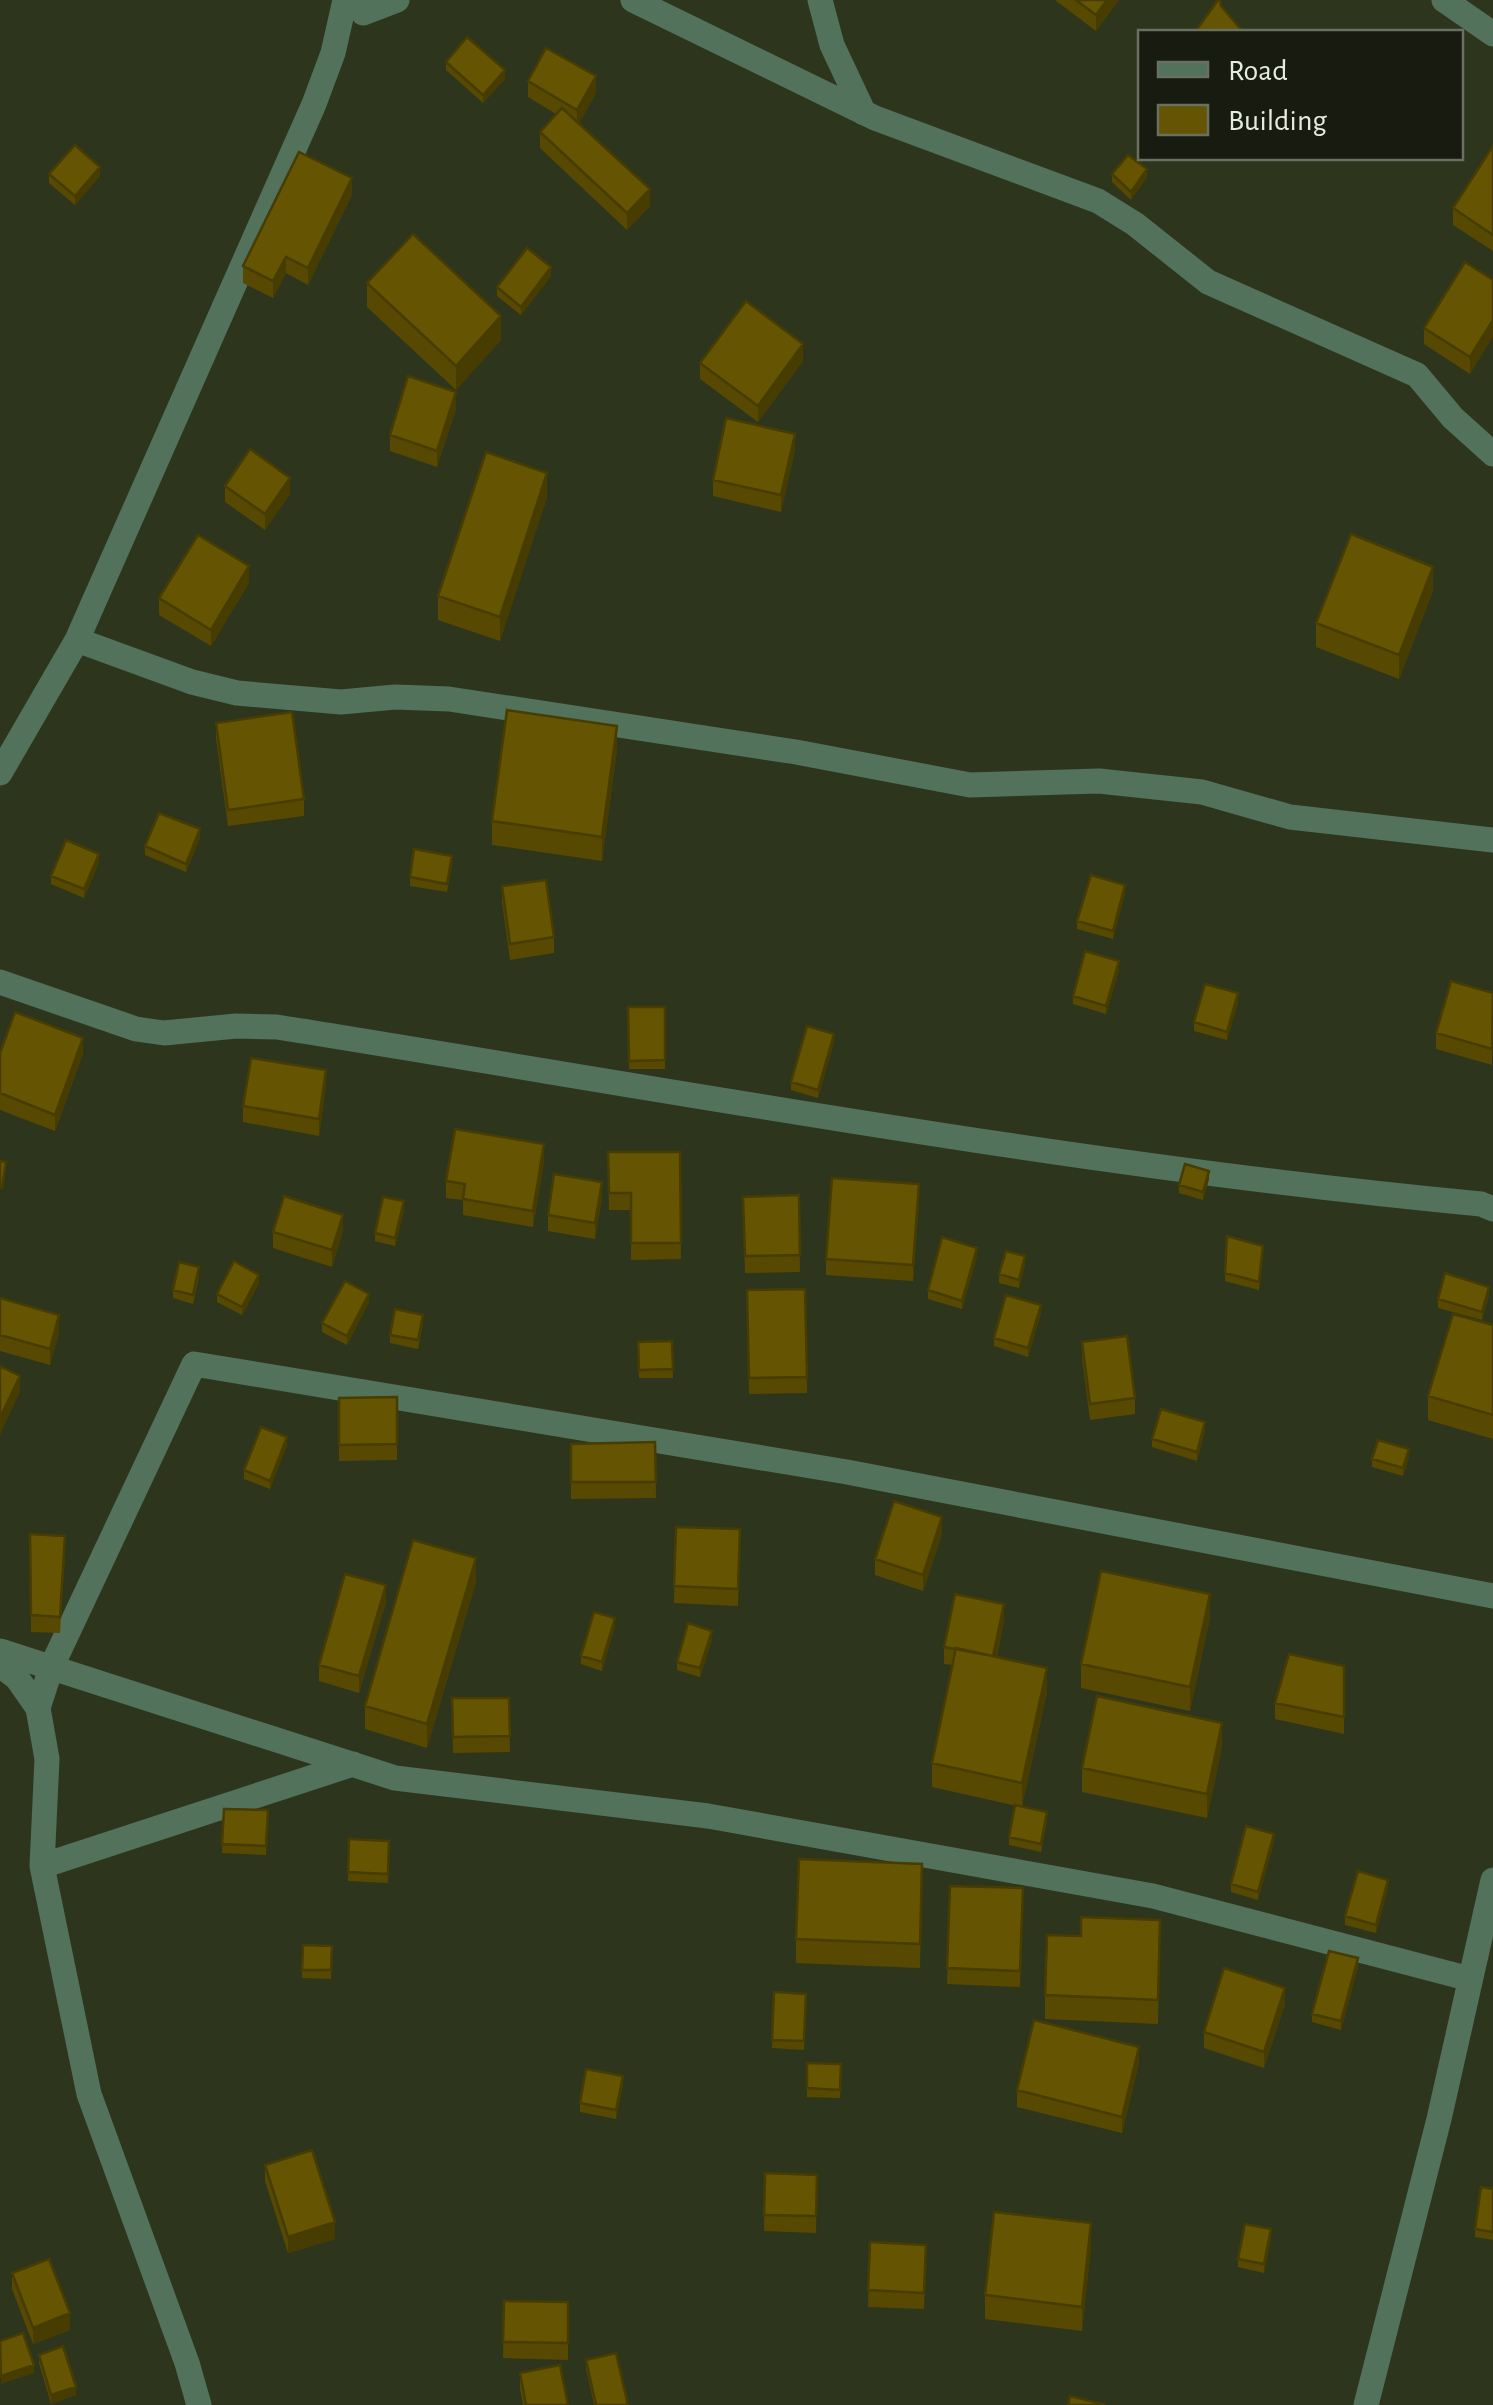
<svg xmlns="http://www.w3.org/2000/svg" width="1493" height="2405" viewBox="0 0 1493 2405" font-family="'Alegreya Sans',sans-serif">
<rect width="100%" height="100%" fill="#2d361d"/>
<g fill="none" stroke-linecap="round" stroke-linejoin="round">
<path stroke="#52725b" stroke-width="25" d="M355,0L363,13L397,0
M633,0L875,118L1098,201L1135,224L1208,282L1417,375L1453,418L1493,454
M820,0L832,45L864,113
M1444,0L1493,34
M77,640L192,682L237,693L341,702L395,697L449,699L796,752L970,785L1099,781L1202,792L1290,817L1493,840
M0,773L77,640L314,104L333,53L345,0
M0,982L136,1029L164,1033L236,1026L277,1027C677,1091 1078,1166 1481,1204L1493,1209
M0,1651L395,1778L708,1816L1153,1896L1470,1979
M0,1665L17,1678L38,1708L47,1759L42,1866L89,2094L187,2363L199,2405
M38,1708L51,1668L194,1364L847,1472L1493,1596
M42,1866L353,1764
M1366,2405L1439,2119L1493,1880"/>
</g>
<path fill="#574902" d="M1055,0H1119L1096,31Z
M446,62L505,79L483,103L446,70Z
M528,81L596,93L579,123L650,206L627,230L540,148V132L556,114L528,97Z
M1493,146V251L1453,225V208Z
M49,174L100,176L75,205L49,183Z
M1112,174L1147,177L1131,200L1112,182Z
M352,195L308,285L286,273L273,298L243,283V266Z
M551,276L521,315L497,296V287Z
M1493,280V336L1470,374L1424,344V328Z
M367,283L501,340L456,390L367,307Z
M803,361L758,422L700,379V363Z
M456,409L437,467L390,451V435Z
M795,450L781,512L713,496V480Z
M225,486L290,494L265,530L225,502Z
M547,497L500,641L438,620V596Z
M249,583L211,646L159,615V598Z
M1433,591L1399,679L1316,647V623Z
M216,723L304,799V816L228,826L216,739Z
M617,750L602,861L492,845V821Z
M200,838L186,872L145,855V846Z
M99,862L84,898L51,884V876Z
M452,864L447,892L410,886V877Z
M502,886L554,937V953L510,960L502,902Z
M1125,893L1113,939L1077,929V921Z
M1119,970L1106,1014L1073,1004V996Z
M1493,993L1492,1065L1436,1049V1033Z
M1238,1002L1227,1040L1194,1031V1022Z
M628,1007H665V1069H629Z
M834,1042L818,1098L791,1090V1082Z
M0,1053L83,1054L55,1131L0,1110Z
M326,1086L319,1136L243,1122V1106Z
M608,1152H680L681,1259L631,1260V1210H609Z
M544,1161L533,1227L463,1215V1200L446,1198V1181Z
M1209,1179L1203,1200L1179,1193V1185Z
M799,1195L800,1272L745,1273L743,1197Z
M602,1198L595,1239L548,1231V1215Z
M919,1201L913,1281L826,1275V1259Z
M404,1210L395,1246L375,1241V1233Z
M343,1231L332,1267L273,1248V1232Z
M1263,1254L1259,1290L1225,1281V1273Z
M977,1256L962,1309L928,1299V1290Z
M1025,1265L1019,1288L999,1283V1274Z
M199,1275L193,1304L173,1298V1290Z
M259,1283L242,1315L217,1302V1294Z
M805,1289L807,1393L749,1394L747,1290Z
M1489,1295L1482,1320L1438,1308V1299Z
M0,1298L59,1332L50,1365L0,1351Z
M369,1302L347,1345L322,1332V1323Z
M1041,1313L1028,1357L994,1346V1338Z
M423,1323L418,1349L390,1343V1335Z
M1493,1325V1439L1428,1420V1396Z
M672,1341L673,1378H639L638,1342Z
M1082,1342L1135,1398V1414L1090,1420L1082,1358Z
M397,1397V1460L339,1461V1398Z
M1205,1430L1197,1461L1152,1447V1439Z
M655,1442L656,1498L571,1499V1444Z
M287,1445L270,1489L244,1479V1470Z
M1409,1457L1403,1476L1372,1467V1459Z
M676,1527L740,1529L738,1606L674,1603Z
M30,1534L65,1552L60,1633L31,1632Z
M942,1534L923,1591L875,1575V1559Z
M476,1582L427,1748L365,1729V1706Z
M386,1602L359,1693L319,1681V1665Z
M1210,1618L1190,1711L1081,1688V1664Z
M1004,1620L997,1657L1047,1692L1022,1807L1047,1820L1041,1852L1009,1845V1837L1017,1806L932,1787V1763L952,1665L944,1664V1647Z
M615,1626L602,1671L581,1664V1656Z
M712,1639L700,1677L677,1670V1662Z
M1344,1666V1734L1275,1719V1703Z
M452,1698H509L510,1752L453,1753Z
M1222,1747L1207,1818L1082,1792V1768Z
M224,1809L268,1810L266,1855L222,1853Z
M349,1839L389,1841L388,1883L348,1881Z
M1274,1842L1258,1900L1231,1892V1884Z
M922,1864L920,1968L796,1963V1939Z
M950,1886L1023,1888L1020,1987L947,1984Z
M1388,1888L1376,1933L1345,1925V1916Z
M1160,1920L1158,2024L1045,2019V1995L1081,1936Z
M303,1945L332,1946L331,1979L302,1978Z
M1358,1967L1341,2030L1312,2022V2014Z
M774,1992L806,1994L804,2050L772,2048Z
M1285,2004L1264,2068L1204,2048V2032Z
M807,2063L841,2064L840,2098L807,2097Z
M1139,2063L1122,2133L1017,2107V2090Z
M623,2084L616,2119L580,2112V2103Z
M265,2165L335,2239L288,2253L265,2181Z
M765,2173L817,2175L816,2233L764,2231Z
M1493,2189V2240L1475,2237V2229Z
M1271,2238L1264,2273L1238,2267V2259Z
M870,2242L926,2245L924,2309L868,2307Z
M1091,2247L1082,2331L985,2319V2295Z
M12,2273L70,2330L33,2344L12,2289Z
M504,2301L568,2302V2360L503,2358Z
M39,2355L76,2395L51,2404L39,2363Z
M586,2360L628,2405H594L586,2368Z
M520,2373L568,2405H523L520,2389Z"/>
<path fill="#473c01" d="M1107,0H1119L1096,31V15Z
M505,70V79L483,103V95Z
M596,76V93L577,127V110Z
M100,167V176L75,205V196Z
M1147,169V177L1131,200V192Z
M352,178V195L308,285V268Z
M650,189V206L627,230V213Z
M286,257V273L273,298V281Z
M551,267V276L521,315V307Z
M501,316V340L456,390V366Z
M1493,320V336L1470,374V357Z
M803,344V361L758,422V406Z
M456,392V409L437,467V451Z
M795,434V450L781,512V495Z
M547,473V497L500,641V617Z
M290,478V494L265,530V514Z
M249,566V583L211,646V630Z
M1433,567V591L1399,679V655Z
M617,726V750L602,861V837Z
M200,829V838L186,872V864Z
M99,854V862L84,898V889Z
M1125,885V893L1113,939V931Z
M1119,961V970L1106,1014V1006Z
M1238,993V1002L1227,1040V1032Z
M834,1034V1042L818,1098V1090Z
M83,1038V1054L55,1131V1115Z
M326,1070V1086L319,1136V1119Z
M544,1144V1161L533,1227V1211Z
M1209,1171V1179L1203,1200V1192Z
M602,1182V1198L595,1239V1223Z
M919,1184V1201L913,1281V1265Z
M404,1201V1210L395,1246V1238Z
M343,1215V1231L332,1267V1250Z
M977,1248V1256L962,1309V1301Z
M1025,1256V1265L1019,1288V1280Z
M259,1275V1283L242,1315V1307Z
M1489,1287V1295L1482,1320V1312Z
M369,1294V1302L347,1345V1336Z
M1041,1305V1313L1028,1357V1348Z
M59,1315V1332L50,1365V1349Z
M20,1376V1392L0,1435V1418Z
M1205,1422V1430L1197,1461V1452Z
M287,1437V1445L270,1489V1481Z
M1409,1449V1457L1403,1476V1468Z
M942,1517V1534L923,1591V1575Z
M476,1558V1582L427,1748V1724Z
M386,1585V1602L359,1693V1676Z
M1210,1594V1618L1190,1711V1687Z
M1004,1604V1620L993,1674V1658Z
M615,1618V1626L602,1671V1662Z
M712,1631V1639L700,1677V1668Z
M1047,1668V1692L1022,1807V1783Z
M1222,1723V1747L1207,1818V1794Z
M1274,1834V1842L1258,1900V1892Z
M1388,1880V1888L1376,1933V1925Z
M1358,1958V1967L1341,2030V2021Z
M1285,1988V2004L1264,2068V2052Z
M1139,2047V2063L1122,2133V2117Z
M623,2076V2084L616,2119V2110Z
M335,2222V2239L288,2253V2237Z
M1091,2223V2247L1082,2331V2307Z
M1271,2229V2238L1264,2273V2264Z
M70,2313V2330L33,2344V2328Z
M34,2365V2373L1,2384V2376Z
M76,2387V2395L51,2404V2395Z"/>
<path fill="#655502" stroke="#473c01" stroke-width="2.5" d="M1076,0H1107L1096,15Z
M1218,0H1220L1221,6L1243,32H1195Z
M467,37L505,70L483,95L446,62Z
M546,48L596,76L577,110L528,81Z
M562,108L650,189L627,213L540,132Z
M75,145L100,167L75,196L49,174Z
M1493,146V235L1453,208Z
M299,152L352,178L308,268L286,257L273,281L243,266Z
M1128,155L1147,169L1131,192L1112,174Z
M413,234L501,316L456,366L367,283Z
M527,248L551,267L521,307L497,287Z
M1465,262L1493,280V320L1470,357L1424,328Z
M746,301L803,344L758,406L700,363Z
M408,376L456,392L437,451L390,435Z
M726,418L795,434L781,495L713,480Z
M250,449L290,478L265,514L225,486Z
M486,452L547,473L500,617L438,596Z
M1351,534L1433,567L1399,655L1316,623Z
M198,535L249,566L211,630L159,598Z
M507,710L617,726L602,837L492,821Z
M292,712L304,799L228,810L216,723Z
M159,813L200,829L186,864L145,846Z
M66,840L99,854L84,889L51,876Z
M414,849L452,856L447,884L410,877Z
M1091,875L1125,885L1113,931L1077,921Z
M546,880L554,937L510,944L502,886Z
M1085,951L1119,961L1106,1006L1073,996Z
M1451,981L1493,993L1492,1049L1436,1033Z
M1205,984L1238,993L1227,1032L1194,1022Z
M628,1007H665V1060L629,1061Z
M15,1012L83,1038L55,1115L0,1093V1053Z
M807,1026L834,1034L818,1090L791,1082Z
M251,1058L326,1070L319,1119L243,1106Z
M455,1129L544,1144L533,1211L463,1199L465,1184L446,1181Z
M608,1152H680L681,1243H631V1193H609Z
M0,1161L6,1162L2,1188H0Z
M1185,1164L1209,1171L1203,1192L1179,1185Z
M554,1174L602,1182L595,1223L548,1215Z
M832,1178L919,1184L913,1265L826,1259Z
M799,1195L800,1255L745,1256L743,1197Z
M284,1196L343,1215L332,1250L273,1232Z
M383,1197L404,1201L395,1238L375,1233Z
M1227,1236L1263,1246L1259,1282L1225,1273Z
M942,1237L977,1248L962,1301L928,1290Z
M1006,1251L1025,1256L1019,1280L999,1274Z
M234,1261L259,1275L242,1307L217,1294Z
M179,1262L199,1267L193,1295L173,1290Z
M1445,1273L1489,1287L1482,1312L1438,1299Z
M345,1281L369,1294L347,1336L322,1323Z
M805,1289L807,1377L749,1378L747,1290Z
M1006,1295L1041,1305L1028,1348L994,1338Z
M0,1298L59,1315L50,1349L0,1335Z
M395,1309L423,1315L418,1340L390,1335Z
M1453,1314L1493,1325V1415L1428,1396Z
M1127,1336L1135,1398L1090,1404L1082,1342Z
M672,1341L673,1369L639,1370L638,1342Z
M0,1366L20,1376L0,1418Z
M397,1397V1444L339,1445V1398Z
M1161,1409L1205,1422L1197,1452L1152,1439Z
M261,1427L287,1437L270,1481L244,1470Z
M1378,1440L1409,1449L1403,1468L1372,1459Z
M655,1442L656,1482H571V1444Z
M894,1501L942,1517L923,1575L875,1559Z
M676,1527L740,1529L738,1589L674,1586Z
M30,1534L65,1536L60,1617L31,1615Z
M413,1540L476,1558L427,1724L365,1706Z
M1101,1571L1210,1594L1190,1687L1081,1664Z
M345,1574L386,1585L359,1676L319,1665Z
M955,1594L1004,1604L993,1656L944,1647Z
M594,1612L615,1618L602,1662L581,1656Z
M688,1623L712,1631L700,1668L677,1662Z
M956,1648L1047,1668L1022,1783L932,1763Z
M1289,1654L1344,1666V1717L1275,1703Z
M1097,1696L1222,1723L1207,1794L1082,1768Z
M452,1698H509L510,1736L453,1737Z
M1015,1805L1047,1812L1041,1844L1009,1837Z
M224,1809L268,1810L266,1846L222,1844Z
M1246,1826L1274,1834L1258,1892L1231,1884Z
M349,1839L389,1841L388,1874L348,1872Z
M799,1859L922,1864L920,1944L796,1939Z
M1358,1871L1388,1880L1376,1925L1345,1916Z
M950,1886L1023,1888L1020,1971L947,1968Z
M1081,1917L1160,1920L1158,2000L1045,1995L1047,1935L1081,1936Z
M303,1945L332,1946L331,1970H302Z
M1329,1951L1358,1958L1341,2021L1312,2014Z
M1224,1968L1285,1988L1264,2052L1204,2032Z
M774,1992L806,1994L804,2041L772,2040Z
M1034,2020L1139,2047L1122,2117L1017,2090Z
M807,2063L841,2064L840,2090L807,2088Z
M586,2069L623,2076L616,2110L580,2103Z
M312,2150L335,2222L288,2237L265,2165Z
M765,2173L817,2175L816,2216L764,2215Z
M1481,2187L1493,2189V2232L1475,2229Z
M994,2212L1091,2223L1082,2307L985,2295Z
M1245,2224L1271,2229L1264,2264L1238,2259Z
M870,2242L926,2245L924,2293L868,2290Z
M49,2259L70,2313L33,2328L12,2273Z
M504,2301L568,2302V2343L503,2342Z
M23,2333L34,2365L1,2376L0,2341Z
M63,2346L76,2387L51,2395L39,2355Z
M616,2353L628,2405H596L586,2360Z
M560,2365L568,2405H526L520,2373Z
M1070,2396L1106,2405H1068Z"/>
<rect x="1138" y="30" width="325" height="130" fill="#171b10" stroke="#6a6f62" stroke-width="2.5"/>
<rect x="1158" y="62" width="50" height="15" fill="#52725b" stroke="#6a6f62" stroke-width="2.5"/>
<text x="1228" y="80" font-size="30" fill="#e6ecdd">Road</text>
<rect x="1158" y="105" width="50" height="30" fill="#655502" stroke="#6a6f62" stroke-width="2.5"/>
<text x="1228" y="130" font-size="30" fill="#e6ecdd">Building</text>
</svg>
